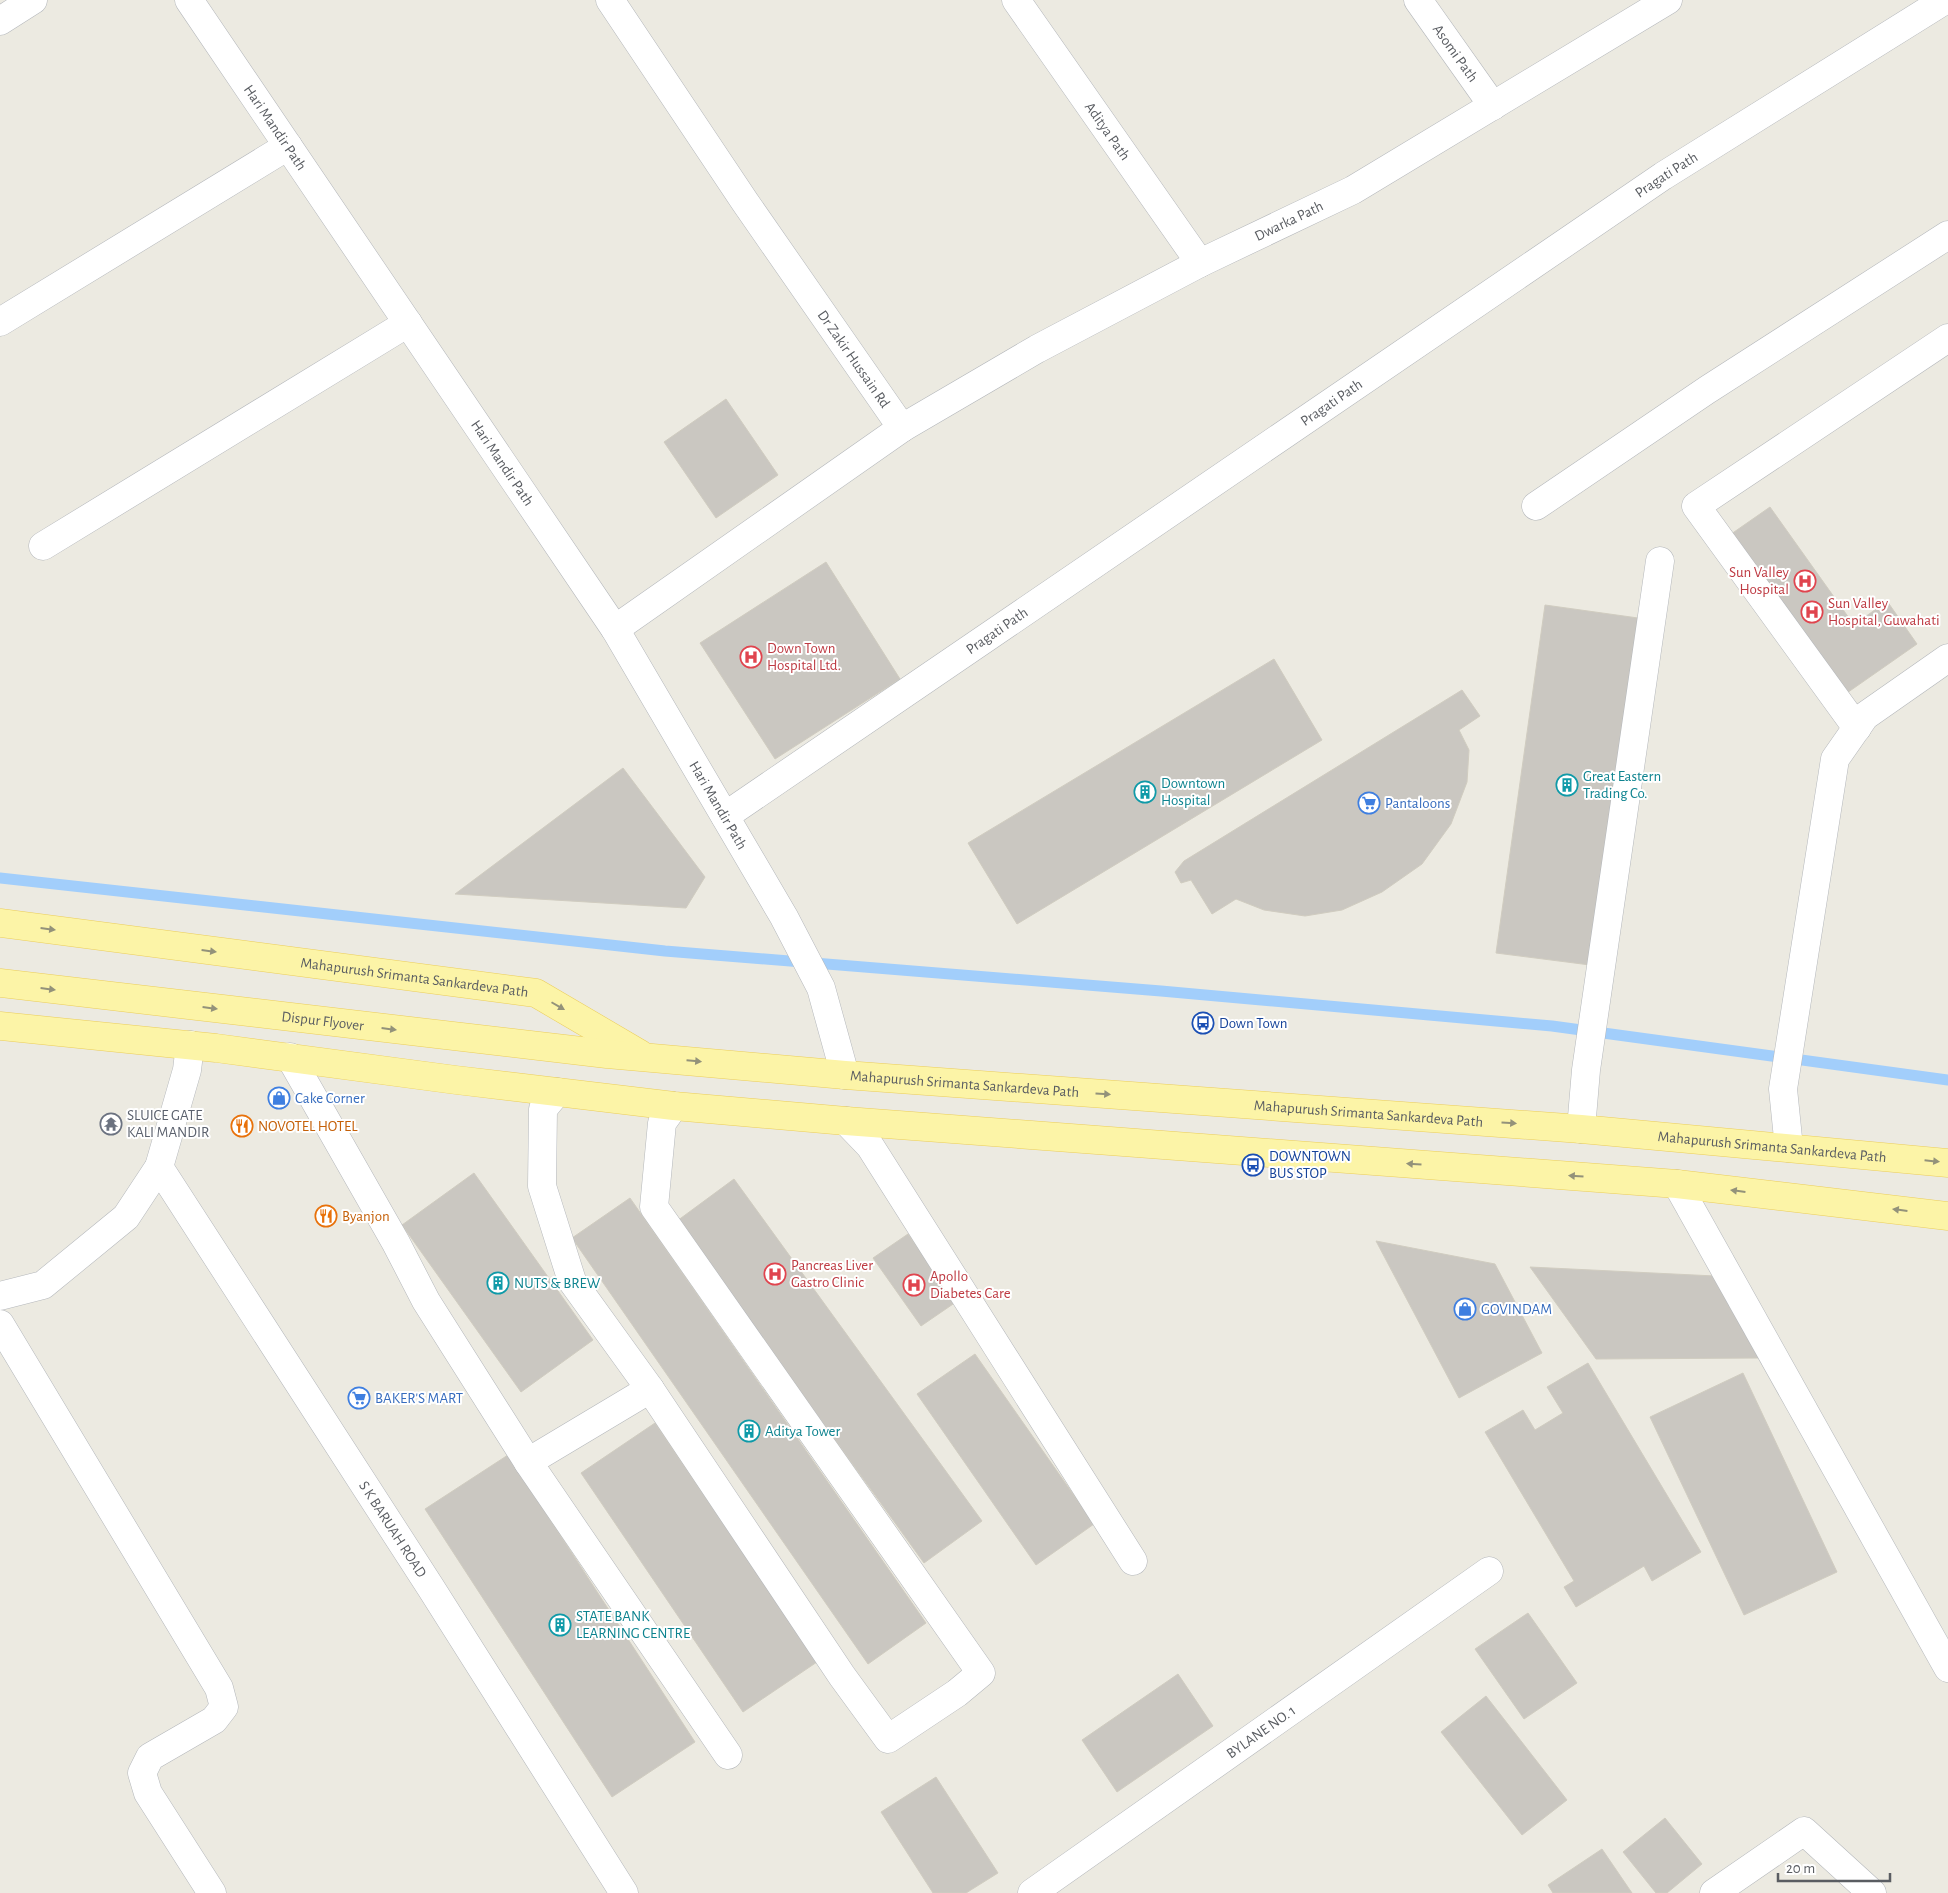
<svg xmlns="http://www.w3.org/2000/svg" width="1948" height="1893" viewBox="0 0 1948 1893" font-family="'Alegreya Sans',sans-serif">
<rect width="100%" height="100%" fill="#eceae1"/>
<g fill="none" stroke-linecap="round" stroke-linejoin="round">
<path stroke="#a2cefb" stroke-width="11" d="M0,878L665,951L1161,991L1552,1026L1948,1080"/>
</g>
<path fill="#cac7c1" stroke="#d0ccc0" d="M726,399L778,475L716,518L664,442Z
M1770,507L1854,625L1887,601L1917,644L1844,695L1724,539Z
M826,562L900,679L775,759L700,643Z
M1545,605L1638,618L1590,965L1496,953Z
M1274,659L1322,740L1017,924L968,843Z
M1462,690L1480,716L1459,730L1469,750L1467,782L1451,824L1422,864L1382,892L1342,910L1305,916L1264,910L1236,899L1212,914L1191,880L1181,883L1175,872L1184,861Z
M623,768L705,877L686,908L455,894Z
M474,1173L593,1340L521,1392L402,1225Z
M734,1179L982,1521L924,1563L677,1221Z
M630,1198L926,1623L868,1664L572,1238Z
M908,1234L956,1302L921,1326L873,1258Z
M1376,1241L1495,1264L1542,1353L1459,1398Z
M1530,1267L1715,1276L1759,1358L1596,1359Z
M975,1354L1094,1524L1036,1565L917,1394Z
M1588,1363L1701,1552L1652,1581L1644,1566L1576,1607L1564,1587L1574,1581L1485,1432L1523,1410L1535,1430L1563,1413L1547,1387Z
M1743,1373L1837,1572L1744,1615L1650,1417Z
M655,1423L817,1662L743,1712L581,1473Z
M508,1455L695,1742L612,1797L425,1509Z
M1528,1613L1577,1683L1524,1719L1475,1649Z
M1178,1674L1213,1726L1117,1792L1082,1740Z
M1486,1696L1567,1800L1522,1835L1441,1732Z
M936,1777L998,1873L966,1893H933L881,1812Z
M1665,1818L1702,1864L1667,1893H1656L1623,1852Z
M1602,1849L1632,1893H1553L1548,1885Z"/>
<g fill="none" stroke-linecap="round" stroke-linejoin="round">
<g stroke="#b4b7bb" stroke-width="29">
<g id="minor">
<path id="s1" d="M189,0L615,629L784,917L821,988L845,1075"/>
<path id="s2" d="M610,0L745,202L902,428L615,629"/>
<path id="s3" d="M1016,0L1200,263"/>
<path id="s4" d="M1418,0L1493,106"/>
<path d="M0,21L33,0"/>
<path d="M0,322L288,146"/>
<path id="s5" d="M902,428L1037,349L1200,263L1353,190L1668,0"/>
<path d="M1536,506L1707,390L1948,235"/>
<path d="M43,546L408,323"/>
<path d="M1857,728L1696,506L1948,338"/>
<path id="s6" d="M725,816L1663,176L1945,0"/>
<path d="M290,1057L396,1243L426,1301L528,1462L728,1755"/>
<path d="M557,1092L543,1109L542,1186L572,1281L650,1389L842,1676L888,1739L957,1693L981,1673L654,1207L662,1123L674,1106"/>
<path d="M846,1121L870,1146L1133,1561"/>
<path d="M1581,1129L1586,1070L1660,561"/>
<path d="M1789,1148L1783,1089L1835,759L1865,716L1948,658"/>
<path id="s7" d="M159,1167L431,1588L624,1893"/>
<path d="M1677,1184L1948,1668"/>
<path d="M0,1296L43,1285L126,1217L159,1167L187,1070L190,1045"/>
<path d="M0,1324L219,1688L224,1707L214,1720L150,1757L142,1773L148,1793L212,1893"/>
<path d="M528,1462L650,1389"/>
<path id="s8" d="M1032,1893L1489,1571"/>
<path d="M1714,1893L1804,1831L1872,1893"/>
</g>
</g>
<g stroke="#ebcd5b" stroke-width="29">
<g id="major">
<path id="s9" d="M0,923L536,993L640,1054"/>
<path id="s10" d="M0,983L607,1054L845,1075L1581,1129L1948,1163"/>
<path d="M0,1026L216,1048L456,1080L674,1106L846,1121L1677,1184L1948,1216"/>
</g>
</g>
<use href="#minor" stroke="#fff" stroke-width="28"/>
<use href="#major" stroke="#fcf4a7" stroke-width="28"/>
</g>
<defs><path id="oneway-solid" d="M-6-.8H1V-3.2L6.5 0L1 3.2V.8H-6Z" transform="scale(1.25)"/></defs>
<g fill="#93927a">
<use href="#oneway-solid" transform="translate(48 929) rotate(7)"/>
<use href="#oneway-solid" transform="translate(209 951) rotate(7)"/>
<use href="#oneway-solid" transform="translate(48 989) rotate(7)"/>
<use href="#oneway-solid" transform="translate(558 1006) rotate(30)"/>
<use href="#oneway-solid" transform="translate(210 1008) rotate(7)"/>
<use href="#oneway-solid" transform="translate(389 1029) rotate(7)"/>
<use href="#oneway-solid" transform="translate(694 1061) rotate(5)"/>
<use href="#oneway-solid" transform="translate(1103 1094) rotate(4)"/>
<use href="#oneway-solid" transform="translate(1509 1123) rotate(4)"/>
<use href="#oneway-solid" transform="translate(1932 1161) rotate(6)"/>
<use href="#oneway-solid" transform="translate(1414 1164) rotate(-176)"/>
<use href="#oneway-solid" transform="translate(1576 1176) rotate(-176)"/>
<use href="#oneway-solid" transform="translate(1738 1191) rotate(-173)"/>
<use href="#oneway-solid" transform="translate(1900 1210) rotate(-173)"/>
</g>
<defs>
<g id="hospital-ring" transform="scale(1.125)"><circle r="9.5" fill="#fff" stroke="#e0444e" stroke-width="1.5"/><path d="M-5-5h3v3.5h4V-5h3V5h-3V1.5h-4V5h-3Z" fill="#e0444e"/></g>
<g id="building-ring" transform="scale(1.125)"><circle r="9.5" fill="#fff" stroke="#0f9aa8" stroke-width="1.5"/><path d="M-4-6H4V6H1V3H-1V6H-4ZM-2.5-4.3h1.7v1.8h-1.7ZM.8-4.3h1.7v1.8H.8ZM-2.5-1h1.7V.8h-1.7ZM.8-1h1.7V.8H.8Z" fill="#0f9aa8"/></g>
<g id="supermarket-ring" transform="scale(1.125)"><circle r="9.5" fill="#fff" stroke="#3f7fe0" stroke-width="1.5"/><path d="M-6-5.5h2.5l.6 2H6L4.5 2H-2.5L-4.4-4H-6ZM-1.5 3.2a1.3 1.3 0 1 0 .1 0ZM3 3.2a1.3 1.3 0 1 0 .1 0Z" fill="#3f7fe0"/></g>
<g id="bus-ring" transform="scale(1.125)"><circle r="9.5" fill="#fff" stroke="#1a4fb4" stroke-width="1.5"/><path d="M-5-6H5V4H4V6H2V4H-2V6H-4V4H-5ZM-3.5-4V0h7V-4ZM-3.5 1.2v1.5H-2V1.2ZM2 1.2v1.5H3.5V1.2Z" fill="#1a4fb4"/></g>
<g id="shop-ring" transform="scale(1.125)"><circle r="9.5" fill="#fff" stroke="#3f7fe0" stroke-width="1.5"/><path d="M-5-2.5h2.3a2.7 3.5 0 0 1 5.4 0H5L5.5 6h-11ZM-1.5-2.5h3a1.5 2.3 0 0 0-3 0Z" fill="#3f7fe0"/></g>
<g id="temple-ring" transform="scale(1.125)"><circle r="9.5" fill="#fff" stroke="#6b7280" stroke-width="1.5"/><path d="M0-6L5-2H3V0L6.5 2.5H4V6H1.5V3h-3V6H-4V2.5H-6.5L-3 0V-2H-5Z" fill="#6b7280"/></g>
<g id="restaurant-ring" transform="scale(1.125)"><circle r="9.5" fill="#fff" stroke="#e8710a" stroke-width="1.5"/><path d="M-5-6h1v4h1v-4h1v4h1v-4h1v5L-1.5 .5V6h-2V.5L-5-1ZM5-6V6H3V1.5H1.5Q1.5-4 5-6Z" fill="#e8710a"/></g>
</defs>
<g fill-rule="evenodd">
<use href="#hospital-ring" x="1805" y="581"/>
<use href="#hospital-ring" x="1812" y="612"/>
<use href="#hospital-ring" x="751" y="657"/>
<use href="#building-ring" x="1567" y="785"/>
<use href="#building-ring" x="1145" y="792"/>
<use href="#supermarket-ring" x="1369" y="803"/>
<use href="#bus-ring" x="1203" y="1023"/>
<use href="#shop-ring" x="279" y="1098"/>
<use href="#temple-ring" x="111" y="1124"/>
<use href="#restaurant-ring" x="242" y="1126"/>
<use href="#bus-ring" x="1253" y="1165"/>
<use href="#restaurant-ring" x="326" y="1216"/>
<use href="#hospital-ring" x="775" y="1274"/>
<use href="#building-ring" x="498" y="1283"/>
<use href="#hospital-ring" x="914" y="1285"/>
<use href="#shop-ring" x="1465" y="1309"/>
<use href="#supermarket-ring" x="359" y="1398"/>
<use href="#building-ring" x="749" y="1431"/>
<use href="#building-ring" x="560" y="1625"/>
</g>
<g text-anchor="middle" stroke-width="4" stroke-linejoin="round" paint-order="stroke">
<g font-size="15" fill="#5a5d62" stroke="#fff">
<text dy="5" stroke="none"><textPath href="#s4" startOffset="65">Asomi Path</textPath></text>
<text dy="5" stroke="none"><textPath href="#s1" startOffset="154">Hari Mandir Path</textPath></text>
<text dy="5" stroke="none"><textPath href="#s3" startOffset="160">Aditya Path</textPath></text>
<text dy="5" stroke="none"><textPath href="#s6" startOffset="1139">Pragati Path</textPath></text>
<text dy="5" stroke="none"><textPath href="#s5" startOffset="439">Dwarka Path</textPath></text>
<text dy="5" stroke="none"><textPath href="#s2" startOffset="434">Dr Zakir Hussain Rd</textPath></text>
<text dy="5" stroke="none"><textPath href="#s6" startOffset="734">Pragati Path</textPath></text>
<text dy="5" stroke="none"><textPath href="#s1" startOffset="559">Hari Mandir Path</textPath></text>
<text dy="5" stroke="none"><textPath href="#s6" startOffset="329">Pragati Path</textPath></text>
<text dy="5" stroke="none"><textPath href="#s1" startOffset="964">Hari Mandir Path</textPath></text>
<text dy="5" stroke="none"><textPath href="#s9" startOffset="418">Mahapurush Srimanta Sankardeva Path</textPath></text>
<text dy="5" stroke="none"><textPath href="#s10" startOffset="325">Dispur Flyover</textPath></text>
<text dy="5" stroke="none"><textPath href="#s10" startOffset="970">Mahapurush Srimanta Sankardeva Path</textPath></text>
<text dy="5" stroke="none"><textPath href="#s10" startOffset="1375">Mahapurush Srimanta Sankardeva Path</textPath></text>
<text dy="5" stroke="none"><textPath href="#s10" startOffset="1780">Mahapurush Srimanta Sankardeva Path</textPath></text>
<text dy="5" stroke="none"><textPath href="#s7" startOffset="431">S K BARUAH ROAD</textPath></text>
<text dy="5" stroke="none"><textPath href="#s8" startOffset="280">BYLANE NO. 1</textPath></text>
</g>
<g font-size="15" fill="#be3a42" stroke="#fff" text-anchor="start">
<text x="1789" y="577" text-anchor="end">Sun Valley<tspan x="1789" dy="17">Hospital</tspan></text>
<text x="1828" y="608">Sun Valley<tspan x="1828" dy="17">Hospital, Guwahati</tspan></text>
<text x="767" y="653">Down Town<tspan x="767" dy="17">Hospital Ltd.</tspan></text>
<text x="791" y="1270">Pancreas Liver<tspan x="791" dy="17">Gastro Clinic</tspan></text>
<text x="930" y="1281">Apollo<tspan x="930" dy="17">Diabetes Care</tspan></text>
</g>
<g font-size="15" fill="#0d838f" stroke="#fff" text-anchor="start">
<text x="1583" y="781">Great Eastern<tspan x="1583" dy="17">Trading Co.</tspan></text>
<text x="1161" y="788">Downtown<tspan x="1161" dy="17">Hospital</tspan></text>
<text x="514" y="1288">NUTS &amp; BREW</text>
<text x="765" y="1436">Aditya Tower</text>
<text x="576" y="1621">STATE BANK<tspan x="576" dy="17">LEARNING CENTRE</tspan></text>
</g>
<g font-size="15" fill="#366cbe" stroke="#fff" text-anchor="start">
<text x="1385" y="808">Pantaloons</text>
<text x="295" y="1103">Cake Corner</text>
<text x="1481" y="1314">GOVINDAM</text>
<text x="375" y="1403">BAKER'S MART</text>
</g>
<g font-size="15" fill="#164399" stroke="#fff" text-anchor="start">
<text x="1219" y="1028">Down Town</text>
<text x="1269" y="1161">DOWNTOWN<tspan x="1269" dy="17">BUS STOP</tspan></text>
</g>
<g font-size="15" fill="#5b616d" stroke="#fff" text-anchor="start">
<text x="127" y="1120">SLUICE GATE<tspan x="127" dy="17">KALI MANDIR</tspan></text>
</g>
<g font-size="15" fill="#c56008" stroke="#fff" text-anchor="start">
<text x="258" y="1131">NOVOTEL HOTEL</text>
<text x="342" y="1221">Byanjon</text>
</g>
</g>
<path d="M1778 1873v8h112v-8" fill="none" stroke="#5a5d62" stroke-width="2.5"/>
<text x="1786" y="1873" font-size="15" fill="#5a5d62" stroke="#ffffff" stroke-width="4" paint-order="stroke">20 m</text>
</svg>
